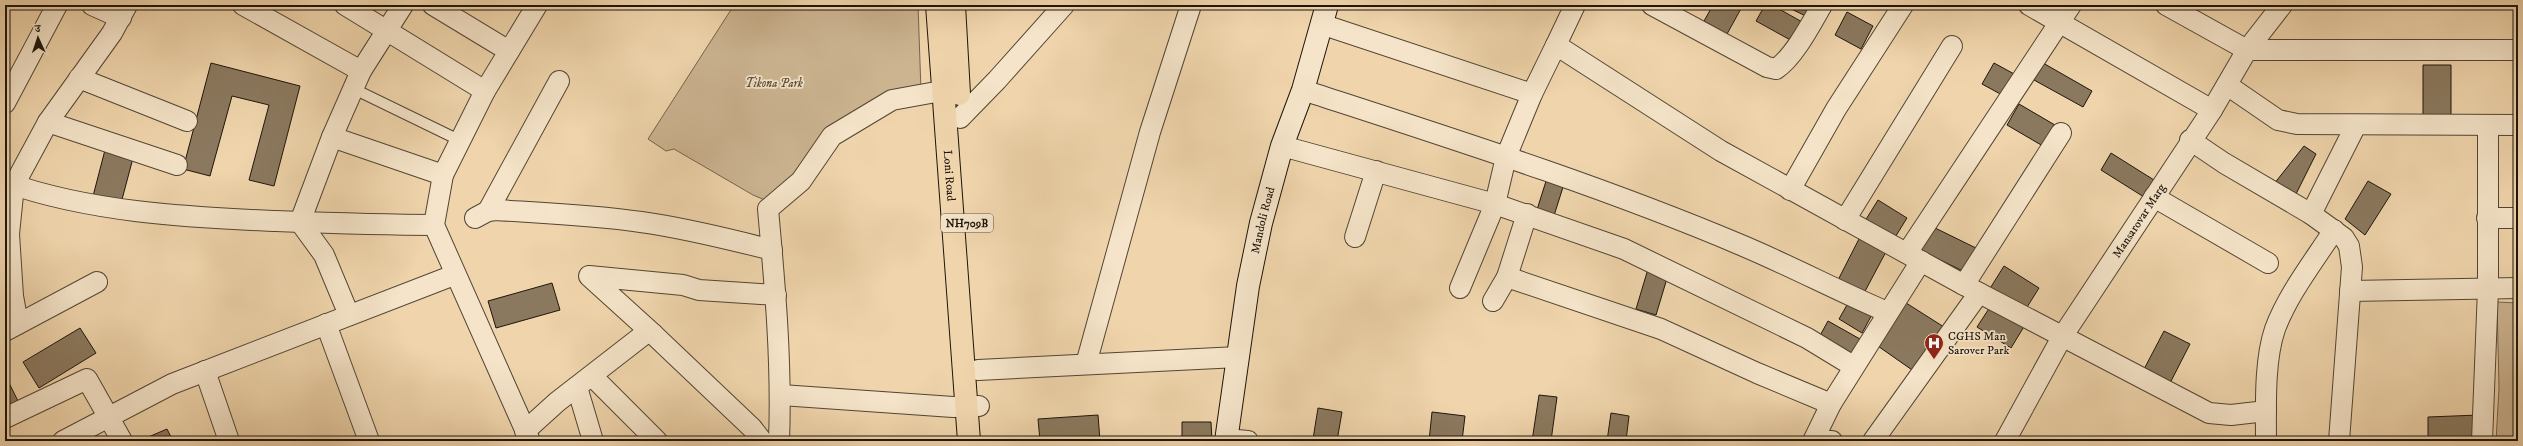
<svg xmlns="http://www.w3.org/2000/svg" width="2523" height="446" viewBox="0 0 2523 446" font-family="'IM FELL DW Pica','Noto Serif Devanagari',serif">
<rect width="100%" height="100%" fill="#f0d5ac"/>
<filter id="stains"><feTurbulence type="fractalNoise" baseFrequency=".005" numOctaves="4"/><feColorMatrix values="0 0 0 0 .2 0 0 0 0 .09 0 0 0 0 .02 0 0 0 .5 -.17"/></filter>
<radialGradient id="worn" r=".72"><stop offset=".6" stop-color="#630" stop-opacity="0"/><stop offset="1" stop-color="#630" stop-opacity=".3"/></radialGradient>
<path fill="#ccb491" stroke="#74644e" d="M734,5H918L921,91L821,148L767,201L753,195L674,149L666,151L648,139Z
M2497,302L2518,303V441H2496L2499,388Z"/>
<path fill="#8b795f" stroke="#1d150c" d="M1713,5H1743L1727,34L1704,21Z
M1765,5H1772L1804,23L1794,42L1756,21Z
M1783,5H1819L1812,19Z
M1847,12L1873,26L1861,49L1835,35Z
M211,63L300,86L274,186L249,180L269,105L232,96L210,176L183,169Z
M1994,63L2016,75L2004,96L1982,84Z
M2043,63L2092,91L2083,107L2034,80Z
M2423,65H2451V123H2423Z
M2019,104L2060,128L2048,149L2007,125Z
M2304,146L2316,154L2295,196L2274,184Z
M105,150L133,158L120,207L92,200Z
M2111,153L2154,180L2144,197L2101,170Z
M1547,178L1564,184L1552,222L1535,216Z
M2368,181L2391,194L2365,235L2345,219Z
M1878,200L1907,218L1894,239L1865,221Z
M1929,225L1980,250L1969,274L1918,249Z
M1861,235L1888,248L1863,295L1837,282Z
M2004,266L2039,288L2024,312L1989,290Z
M1648,269L1668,275L1656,315L1636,309Z
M552,283L560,310L496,328L488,301Z
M1851,298L1874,311L1862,333L1839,319Z
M1903,301L1944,327L1915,372L1875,344Z
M1992,304L2025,325L2011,348L1977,327Z
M1828,321L1860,339L1849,359L1817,341Z
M80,328L96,353L39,388L23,362Z
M2164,331L2190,344L2168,387L2142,373Z
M5,375L18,401L5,407Z
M1539,395L1557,397L1551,441H1532Z
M1318,408L1342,412L1337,441L1313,439Z
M1432,412L1465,416L1462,441H1429Z
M1611,413L1629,416L1626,441H1607Z
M1098,415L1100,441H1040L1038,419Z
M2479,415V439L2428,440V417Z
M1182,422H1211L1212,441H1182Z
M167,429L173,441H139Z"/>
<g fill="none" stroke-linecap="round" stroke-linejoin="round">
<g stroke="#524534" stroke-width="12">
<path id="lane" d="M354,89L459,140"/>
</g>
<g stroke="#524534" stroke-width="22">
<g id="street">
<path d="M92,5L121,18"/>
<path d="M243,5L361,71"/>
<path d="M345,5L485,91L443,175L434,225L530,441"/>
<path d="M433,5L509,51"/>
<path d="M1652,5L1767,67L1776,69C1794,57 1811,24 1822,5"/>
<path d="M2029,5L2212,110"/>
<path d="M2166,5L2247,50H2518"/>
<path d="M1321,24L1532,94L1556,45L1721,151L1964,285L2209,413L2231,415L2266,411"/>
<path d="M1556,45L1575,5"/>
<path d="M79,78L187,121"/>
<path d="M2227,85L2278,120L2297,124L2518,125"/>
<path d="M1303,90C1450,138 1599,185 1741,245C1791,266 1838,291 1887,312"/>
<path d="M485,91L537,5"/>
<path d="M5,103L57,5"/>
<path d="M960,118L997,80L1064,5"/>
<path d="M48,122L177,165"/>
<path d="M332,137L443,175"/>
<path d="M2190,140L2224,163L2311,214L2344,238L2349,246L2352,267L2339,441"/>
<path d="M1282,146L1495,204L1624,249L1807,338L1853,366"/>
<path d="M5,182C90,212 184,217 273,221C327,223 380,225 434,225"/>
<path d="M1790,190L1836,109L1903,5"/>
<path d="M2154,197L2268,263"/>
<path d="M488,211L559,81"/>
<path d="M2311,214L2356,125"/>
<path d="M475,218L488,211L496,210C544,213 593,215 641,222C685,228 729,239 772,250"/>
<path d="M2487,218H2518"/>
<path d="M1845,220L1952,46"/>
<path d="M1355,237L1376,171"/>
<path d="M1907,253L2071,5"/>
<path d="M1507,277L1661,329L1757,373L1831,404"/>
<path d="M1964,285L2061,133"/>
<path d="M1460,288L1495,204L1506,157L1532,94"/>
<path d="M2350,291L2518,288"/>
<path d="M1493,301L1507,277L1527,214"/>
<path d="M349,315L324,255L300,222L332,137L361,71L403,5"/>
<path d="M18,324L13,296L9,234L14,185L48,122L112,33L127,5"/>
<path d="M326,324L369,441"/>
<path d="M5,331L97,282"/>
<path d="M653,334L589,276L683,285L699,290L776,295"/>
<path d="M1086,364L1150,132L1191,5"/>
<path d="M978,370L1238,357"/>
<path d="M205,371L229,441"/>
<path d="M592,376L657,441"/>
<path d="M577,387L593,441"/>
<path d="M781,395L953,407L979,406"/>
<path d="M5,418L87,379L122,441"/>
<path d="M525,431L557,402L646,333L653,334L752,428L762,441"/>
<path d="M1226,439L1248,441"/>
<path d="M63,441L172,384L454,275"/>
<path d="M779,441C782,363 775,286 768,209L801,181L832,136L892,100L958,88"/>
<path d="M1813,441L1831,404L1921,261"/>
<path d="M1817,441H1832"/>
<path d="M1873,441L1979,293"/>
<path id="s1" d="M2005,441L2062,337L2212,110L2247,50L2282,5"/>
<path d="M2266,441C2266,407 2264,361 2275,329C2288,294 2314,261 2334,230"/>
<path d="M2482,441L2488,289V125"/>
</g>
</g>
<g stroke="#1d150c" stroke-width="24">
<g id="secondary">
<path id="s2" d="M1226,441L1248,286L1261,223L1282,146L1303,90L1327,5"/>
</g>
</g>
<g stroke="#1d150c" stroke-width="24">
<g id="highway">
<path id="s3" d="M937,5L969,441"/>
<path d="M954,5L959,94"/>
</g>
</g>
<use href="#lane" stroke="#f5e4c9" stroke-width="10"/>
<use href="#street" stroke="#f5e4c9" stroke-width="20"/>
<use href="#secondary" stroke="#f5e4c9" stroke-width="22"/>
<use href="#highway" stroke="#f0d5ac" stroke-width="22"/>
</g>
<defs>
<g id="hospital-pin" transform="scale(1)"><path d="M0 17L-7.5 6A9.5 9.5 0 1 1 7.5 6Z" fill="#8f2418" stroke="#f5e4c9"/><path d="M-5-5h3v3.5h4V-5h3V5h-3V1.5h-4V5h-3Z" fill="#fff"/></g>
</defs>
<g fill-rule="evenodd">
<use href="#hospital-pin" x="1934" y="343"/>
</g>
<g text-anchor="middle" stroke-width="3.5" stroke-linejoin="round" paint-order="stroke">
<rect fill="#f5e4c9" stroke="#5e5345" stroke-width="1" x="941" y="214" width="52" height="18" rx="3"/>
<g font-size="11" font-weight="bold" fill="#1d150c">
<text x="967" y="227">NH709B</text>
</g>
<g font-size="12" font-style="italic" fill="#5a4d3b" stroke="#f5e4c9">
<text x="774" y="87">Tikona Park</text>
</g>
<g font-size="12" fill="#1d150c" stroke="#f5e4c9">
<text dy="4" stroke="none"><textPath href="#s3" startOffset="171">Loni Road</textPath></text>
<text dy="4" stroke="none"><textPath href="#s2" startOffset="224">Mandoli Road</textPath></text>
<text dy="4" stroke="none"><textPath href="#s1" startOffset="258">Mansarovar Marg</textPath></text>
</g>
<g font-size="12" fill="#1d150c" stroke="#f5e4c9" text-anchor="start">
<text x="1948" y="340">CGHS Man<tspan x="1948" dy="14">Sarover Park</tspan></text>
</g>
</g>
<rect width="2523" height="446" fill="none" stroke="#f0d5ac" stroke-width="20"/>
<rect x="6" y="6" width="2511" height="434" fill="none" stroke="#1d150c" stroke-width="2"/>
<rect x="10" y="10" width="2503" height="426" fill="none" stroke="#1d150c"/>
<g transform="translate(38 38) rotate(357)" stroke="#f5e4c9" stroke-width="3" paint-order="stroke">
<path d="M0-3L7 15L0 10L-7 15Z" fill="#1d150c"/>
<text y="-6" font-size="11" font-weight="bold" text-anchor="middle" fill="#1d150c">उ</text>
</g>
<rect width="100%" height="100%" filter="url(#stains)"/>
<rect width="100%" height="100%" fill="url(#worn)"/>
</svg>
